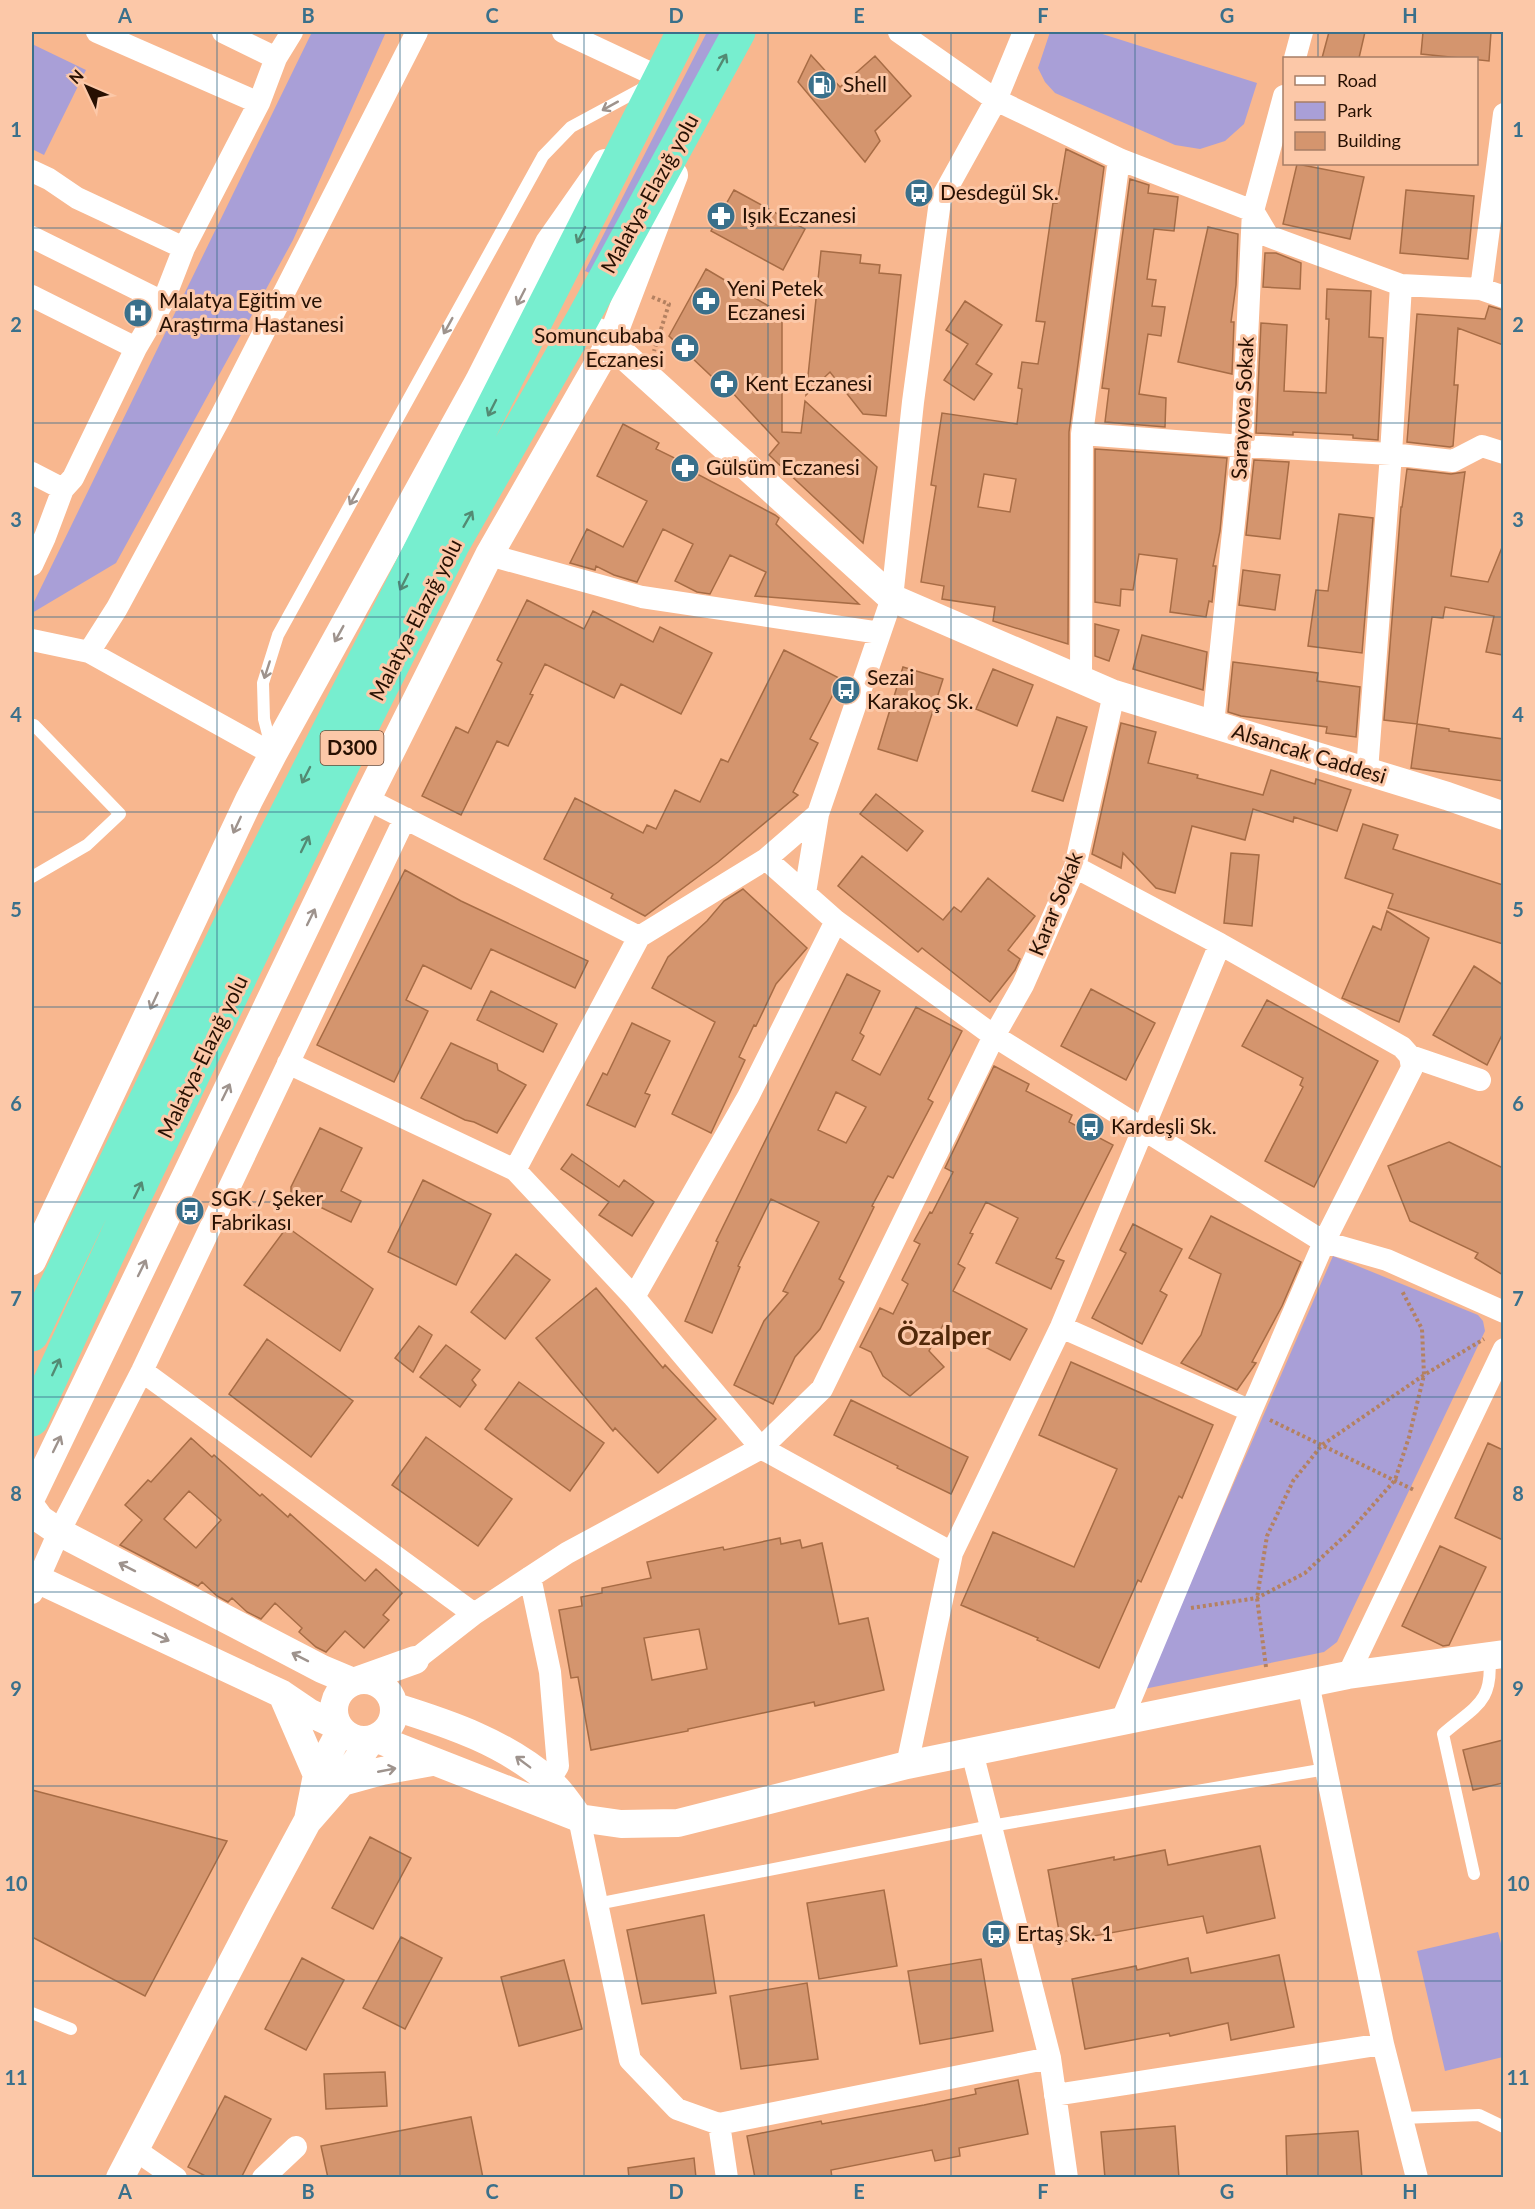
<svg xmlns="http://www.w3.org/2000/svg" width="1535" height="2209" viewBox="0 0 1535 2209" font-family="Lato,sans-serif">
<rect width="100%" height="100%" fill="#f8b78f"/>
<path fill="#a99fd7" d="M312,32H386L293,240L116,563L32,613V606Z
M707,32H725L599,277L585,271Z
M1050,32H1096L1257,83L1244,124L1225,141L1200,149L1175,145L1055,93L1045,82L1038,68Z
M32,44L86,70L44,155L32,149Z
M1333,1256L1478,1315L1483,1321L1485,1331L1337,1642L1324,1652L1144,1689Z
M1498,1932L1504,1955L1503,2057L1445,2071L1417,1951Z"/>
<path fill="#d4956e" stroke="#a76c45" stroke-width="1.5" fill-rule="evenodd" d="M1329,32H1365L1359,58H1322Z
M1423,32H1491L1489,61L1421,54Z
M811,55L840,87L875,56L911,96L875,131L880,141L865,162L798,82Z
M1066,149L1104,167L1069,432L1068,644L993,621L995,607L942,599L944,586L921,582L936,486L931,485L942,413L1017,424L1022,389L1018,388L1022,362L1038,364L1045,322L1036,321L1053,203H1057ZM984,474L1016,479L1010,512L978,507Z
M1297,164L1364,177L1350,239L1283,224Z
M1130,179L1149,185L1148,193L1178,197L1174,231L1154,229L1147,279L1156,280L1152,306L1165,307L1161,336L1148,334L1139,394L1166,398L1165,427L1105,422L1109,389L1102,388Z
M734,190L805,229L783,270L711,231Z
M1406,190L1474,196L1468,259L1400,253Z
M1208,227L1238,234L1236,285L1231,322H1234L1232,374L1178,362Z
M821,251L861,255L860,263L880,265L879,273L901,275L886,416L863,414L830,372L806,395Z
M1265,253H1276L1301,263L1300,289L1263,287Z
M706,269L782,314V432L801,433L805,401L877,467L863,543L769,455L779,443L730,390L728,392L669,336Z
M1327,289L1371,291L1369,337L1383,338L1378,440L1353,438V435L1293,432V435L1256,433L1261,323L1287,325L1284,391L1326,393L1329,319H1326Z
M965,301L1002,325L976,364L992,374L974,400L944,380L968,344L946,330Z
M1489,306L1503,310V345L1458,328L1454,385H1458L1453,446L1450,447L1407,442L1417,314L1485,319Z
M623,424L659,443L656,449L699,470L697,474L775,515L779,518L776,524L859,604L755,596L766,572L730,555L710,594L697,592L675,581L693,544L663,529L637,582L614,575L596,566L595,570L570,563L587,529L623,547L647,501L597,476Z
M1095,449L1227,458L1220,531L1213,566H1216L1212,602L1209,601L1206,617L1170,612L1177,559L1139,554L1133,590L1121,589L1120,606L1095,602Z
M1254,460L1289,462L1280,539L1246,535Z
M1407,469L1451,474L1465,472L1451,576L1488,582L1503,545V655L1486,652L1494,616L1445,607L1443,618L1432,617L1417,724L1384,720L1401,507H1402Z
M1339,514L1373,518L1362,653L1308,646L1316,590L1328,591Z
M1243,570L1280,575L1275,610L1239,605Z
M527,600L584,629L593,611L653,642L660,627L712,653L681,714L621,684L614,698L545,664L530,694L533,695L508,746L497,741L461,815L422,796L456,727L468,733L502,663L497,660Z
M1095,624L1119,630L1109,661L1095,656Z
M1142,635L1207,652L1203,690L1133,669Z
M784,650L841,679L810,739L818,743L793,792L798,795L718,862L645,916L611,898L613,894L544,859L575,798L643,833L647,825L656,829L675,790L700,802L721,759L728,762Z
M1233,662L1318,673L1317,681L1360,687L1356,737L1326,733L1327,727L1241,716L1228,712Z
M903,667L943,679L917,761L878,749Z
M993,669L1033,685L1017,726L976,709Z
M1057,717L1087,727L1063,801L1032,791Z
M1121,723L1156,732L1148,763L1198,775L1197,778L1263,795L1271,770L1315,784L1316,779L1351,790L1337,831L1294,817L1293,822L1253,809L1245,840L1192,826L1175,893L1156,888L1123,853L1121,868L1092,854Z
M1417,724L1449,729V731L1503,739V781L1411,768Z
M876,794L923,831L907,851L860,814Z
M1363,824L1398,835L1393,849L1503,885V944L1388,908L1393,894L1345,878Z
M1231,853L1259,855L1252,926L1224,923Z
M862,856L943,920L954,907L961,912L988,878L1035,916L1008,950L1020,959L1015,970L990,1002L922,948L918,952L838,886Z
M405,870L461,901L588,961L575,988L491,949L471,989L423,965L406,1000L428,1011L394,1082L317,1045Z
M743,889L807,948L776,984L756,1026L754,1025L739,1057L745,1060L711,1133L672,1114L715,1022L652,988L668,957L707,921L724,901Z
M1387,911L1429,938L1399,1022L1342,998L1373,926L1381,930Z
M1474,966L1503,985V1033L1487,1065L1433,1035Z
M847,974L880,991L860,1033L864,1036L852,1060L880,1075L916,1007L962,1031L928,1099L933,1102L893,1178L888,1176L872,1206L874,1207L839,1279L844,1282L820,1329L795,1357L773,1404L734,1385L764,1321L788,1293L783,1291L819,1222L771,1199L738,1266L740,1267L712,1333L685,1321L718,1242L716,1241ZM836,1092L866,1107L846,1143L818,1130Z
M1091,989L1155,1023L1126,1080L1061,1046Z
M491,991L557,1024L543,1052L477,1020Z
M1267,1000L1378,1061L1314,1187L1265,1161L1303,1087L1300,1085L1303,1078L1242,1046Z
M632,1023L670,1041L645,1093L650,1095L635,1127L587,1105L603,1073L607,1075Z
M451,1043L497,1064L498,1070L526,1085L497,1133L474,1122L465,1120L421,1098Z
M994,1066L1029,1084L1026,1091L1072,1115L1069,1122L1113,1145L1056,1258L1064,1261L1051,1289L996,1263L1018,1218L986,1202L970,1233L973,1234L958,1264L965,1268L953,1291L1027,1329L1010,1360L943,1325L929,1351L944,1367L910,1396L883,1376L871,1352L860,1347L880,1308L893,1314L908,1284L902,1280L920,1244L914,1241L930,1212L932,1213L953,1172L945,1168Z
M320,1128L362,1148L341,1191L361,1201L351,1222L291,1193V1187Z
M1449,1142L1503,1168V1275L1475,1258L1478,1253L1410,1221L1388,1166Z
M572,1154L619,1187L624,1180L654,1202L632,1236L599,1215L609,1202L561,1169Z
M423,1180L491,1214L456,1285L388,1252Z
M1211,1216L1301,1262L1282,1306L1252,1362L1256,1363L1237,1390L1181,1363L1201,1335L1221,1274L1189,1258Z
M1133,1224L1182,1249L1160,1291L1167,1295L1142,1344L1092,1318L1126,1253L1120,1250Z
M287,1227L373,1289L340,1351L244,1285Z
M516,1254L550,1280L505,1339L471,1312Z
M596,1288L663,1368L665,1365L716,1419L658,1473L615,1428L613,1431L536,1338Z
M419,1326L432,1335L413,1372L395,1358Z
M267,1339L353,1401L311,1457L229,1394Z
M446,1345L480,1370L472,1380L476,1385L460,1407L420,1377Z
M1071,1362L1213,1425L1182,1498L1179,1496L1141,1582L1138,1580L1099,1668L1037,1640L1038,1638L961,1605L993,1532L1074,1567L1117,1469L1039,1435Z
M519,1382L604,1443L570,1491L485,1429Z
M851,1400L968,1457L951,1494L897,1468L898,1466L834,1435Z
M426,1437L512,1499L478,1546L392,1485Z
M191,1438L212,1457L214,1455L260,1496L262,1494L288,1517L290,1514L365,1581L376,1569L402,1593L383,1615L389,1620L364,1648L345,1631L326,1652L316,1647L299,1632L302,1628L275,1603L261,1619L247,1612L232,1598L228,1602L217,1596L202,1582L198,1586L120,1545L142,1520L125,1505L148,1480L151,1482ZM189,1491L221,1520L196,1548L164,1519Z
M1488,1443L1503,1450V1540L1455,1518Z
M780,1538L781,1544L800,1540L802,1548L822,1543L839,1624L868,1618L884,1690L815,1706L814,1702L688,1729V1731L591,1750L578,1677L571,1678L559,1610L582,1606L581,1597L602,1593V1588L651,1578L647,1562L723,1547L724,1550ZM699,1629L707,1669L652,1680L644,1638Z
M1440,1546L1486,1567L1449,1645L1443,1646L1402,1626Z
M1503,1740V1783L1473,1790L1463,1750Z
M32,1790L227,1841L145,1996L32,1937Z
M370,1837L411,1858L373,1929L332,1908Z
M1260,1846L1275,1918L1207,1933L1203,1916L1061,1942L1048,1870L1114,1857V1860L1165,1850L1168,1865Z
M884,1890L897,1966L819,1979L807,1903Z
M704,1915L716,1993L642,2004L627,1930Z
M401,1937L442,1958L405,2029L363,2008Z
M1279,1955L1294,2027L1231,2040L1228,2023L1170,2036L1169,2033L1085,2049L1072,1979L1136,1966L1137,1970L1188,1958L1191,1973Z
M302,1958L344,1980L306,2050L265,2029Z
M981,1959L993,2031L920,2044L908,1971Z
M564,1960L582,2029L519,2046L501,1977Z
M807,1983L818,2059L741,2069L730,1996Z
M385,2072L387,2106L326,2109L324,2074Z
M1018,2080L1028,2134L959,2148L960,2156L935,2161L932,2150L831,2170L832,2178H755L747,2136L821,2121L822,2124L924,2105L976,2094L975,2089Z
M225,2096L271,2119L241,2178H209L188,2167Z
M471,2117L483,2178H328L321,2146Z
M1175,2126L1179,2178H1105L1101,2132Z
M1358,2131L1362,2178H1287L1286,2136Z
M694,2158L696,2178H629L628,2168Z"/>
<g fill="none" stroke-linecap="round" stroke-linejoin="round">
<path stroke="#b48161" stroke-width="4" stroke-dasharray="3 3" stroke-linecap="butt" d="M652,297L669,304L654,351
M1270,1420L1414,1490
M1191,1608L1257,1598L1305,1573L1351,1530L1395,1480L1409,1437L1424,1375L1422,1329L1402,1291
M1266,1667L1257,1598L1267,1536L1293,1481L1322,1445L1424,1375L1484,1339"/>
<path stroke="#fff" stroke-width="12" d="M32,726L34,725L120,814L87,845L32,877
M272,750L264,719L263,683L278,635L543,156L571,127L647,86
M1474,1874L1443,1734C1475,1706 1494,1703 1489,1656
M597,1904L991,1826L1326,1769
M32,2013L71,2029
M1402,2118L1479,2115L1504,2127"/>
<path stroke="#fff" stroke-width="22" d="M97,32L259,103
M223,32L276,58
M563,32L661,78
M899,32L996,100L1119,159L1253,211L1268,236L1401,285L1481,289L1504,297
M1295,58L1302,32
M32,171L49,179L77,198L184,248
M32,237L163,302
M1481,289L1504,114
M32,296L136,348
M1082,434L1242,446L1391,454L1453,461L1482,446L1504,453
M32,473L63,489
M489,555L642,597L880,633
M32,565L45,537L63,489L73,478L136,348L163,302L184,248L259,103L276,58L292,32
M32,640L89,652L273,754
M89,652L117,608L221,416L417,32
M1081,679L1082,434L1119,159
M1213,724L1242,446L1253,211L1284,96
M1367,771L1391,454L1401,285
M367,799L639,937L515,1170
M766,859L836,921L994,1036L1324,1242L1251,1411L1121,1722
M1075,867L1220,944L1402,1047L1410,1056L1412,1068L1324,1242L1387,1260L1504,1312
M805,893L818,814
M639,937L766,859L818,814L892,598L913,402L940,201L996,100L1024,32
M1410,1056L1480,1080
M288,1063L515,1170L634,1297L761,1448L952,1553
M634,1297L748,1097L836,921
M1061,1327L1251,1411
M142,1371L474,1614
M530,1577L550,1672L558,1766L549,1781
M32,1593L59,1532L142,1371L405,818
M415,1660L474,1614L567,1553L761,1448L822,1389L994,1036L1023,985L1075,867L1114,694
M1348,1675L1504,1349
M1308,1683L1383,2044L1417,2178
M972,1752L1050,2058L1067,2178
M907,1765L952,1553L1061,1327L1220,944
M579,1818L630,2060L677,2109L719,2124
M1055,2095L1383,2044
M134,2149L176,2178
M263,2178L296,2147
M727,2178L719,2124L1050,2058"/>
<path stroke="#fff" stroke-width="28" d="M598,332L892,598L1114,694L1447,796L1504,816
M32,1261L249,800L273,754L479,381L549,243L605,163
M32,1496L367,799L489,555L610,343L674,175
M32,1508L40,1519L59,1532L322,1669L353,1682
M32,1581L39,1580L282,1694L310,1713L338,1726
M334 1710a30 30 0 1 1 60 0a30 30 0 1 1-60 0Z
M359,1680L415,1660
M282,1694L317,1775
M395,1707C450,1724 506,1743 550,1782C561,1791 570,1806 579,1818
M375,1738L579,1818L621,1824L678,1823L907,1765L1348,1675L1504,1654
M342,1782L382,1771L432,1762
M308,1820L317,1775L341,1730
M120,2178L259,1911L307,1822L342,1782L371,1740"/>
<path stroke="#77eecf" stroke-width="33" d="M32,1335L228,928L683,32
M32,1420L129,1209L334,783L453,545L583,318L739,32"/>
</g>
<defs><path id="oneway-shaft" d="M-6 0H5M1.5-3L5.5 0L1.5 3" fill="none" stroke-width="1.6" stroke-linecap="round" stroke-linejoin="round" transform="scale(1.5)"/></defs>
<g stroke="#538a73">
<use href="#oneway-shaft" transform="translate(722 62) rotate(-61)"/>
<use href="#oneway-shaft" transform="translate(581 235) rotate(117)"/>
<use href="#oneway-shaft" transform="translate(492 408) rotate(117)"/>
<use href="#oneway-shaft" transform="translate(468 519) rotate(-60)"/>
<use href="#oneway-shaft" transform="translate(404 582) rotate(117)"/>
<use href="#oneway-shaft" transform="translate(306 775) rotate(117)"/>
<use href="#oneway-shaft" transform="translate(305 844) rotate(-64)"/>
<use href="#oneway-shaft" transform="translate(138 1190) rotate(-64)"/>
<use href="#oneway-shaft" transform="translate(56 1367) rotate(-65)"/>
</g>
<g stroke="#9e938d">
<use href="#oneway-shaft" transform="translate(610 106) rotate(151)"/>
<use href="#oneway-shaft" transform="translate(521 297) rotate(117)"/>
<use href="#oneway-shaft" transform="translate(448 326) rotate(119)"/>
<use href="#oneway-shaft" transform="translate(354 497) rotate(119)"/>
<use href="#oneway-shaft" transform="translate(339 634) rotate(119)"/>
<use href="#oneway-shaft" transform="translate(267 670) rotate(108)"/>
<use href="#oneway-shaft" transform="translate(237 825) rotate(115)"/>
<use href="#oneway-shaft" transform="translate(311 917) rotate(-64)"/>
<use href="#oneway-shaft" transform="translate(154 1001) rotate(115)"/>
<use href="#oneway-shaft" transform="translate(226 1092) rotate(-64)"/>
<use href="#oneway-shaft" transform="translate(142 1268) rotate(-64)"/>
<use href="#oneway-shaft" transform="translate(57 1444) rotate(-64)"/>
<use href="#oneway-shaft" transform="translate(127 1567) rotate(-153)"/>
<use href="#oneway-shaft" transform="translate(161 1637) rotate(25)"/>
<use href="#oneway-shaft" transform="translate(300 1657) rotate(-153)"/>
<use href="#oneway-shaft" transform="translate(523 1762) rotate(-143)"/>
<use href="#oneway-shaft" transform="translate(387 1770) rotate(-11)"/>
</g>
<path fill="none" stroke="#3a708b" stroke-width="1.5" stroke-opacity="0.55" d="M217,32V2178M400,32V2178M584,32V2178M768,32V2178M951,32V2178M1135,32V2178M1318,32V58M1318,164V2178M32,228H1504M32,423H1504M32,617H1504M32,812H1504M32,1007H1504M32,1202H1504M32,1397H1504M32,1592H1504M32,1786H1504M32,1981H1504"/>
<defs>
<g id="fuel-disc" transform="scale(1.5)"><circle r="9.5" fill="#3a708b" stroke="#fcc8a8"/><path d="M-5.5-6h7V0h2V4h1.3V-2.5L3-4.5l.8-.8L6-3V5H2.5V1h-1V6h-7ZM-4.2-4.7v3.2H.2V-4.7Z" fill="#fff"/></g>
<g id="bus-disc" transform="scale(1.5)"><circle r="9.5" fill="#3a708b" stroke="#fcc8a8"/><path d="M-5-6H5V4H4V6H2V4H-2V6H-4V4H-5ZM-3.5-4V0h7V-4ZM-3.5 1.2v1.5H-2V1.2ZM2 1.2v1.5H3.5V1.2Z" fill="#fff"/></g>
<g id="pharmacy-disc" transform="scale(1.5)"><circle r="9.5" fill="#3a708b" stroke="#fcc8a8"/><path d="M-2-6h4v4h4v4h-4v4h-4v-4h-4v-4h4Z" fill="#fff"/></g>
<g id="hospital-disc" transform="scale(1.5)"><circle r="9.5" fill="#3a708b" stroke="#fcc8a8"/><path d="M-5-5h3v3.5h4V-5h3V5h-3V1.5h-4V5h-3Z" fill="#fff"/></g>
</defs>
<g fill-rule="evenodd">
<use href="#fuel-disc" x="822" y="85"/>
<use href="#bus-disc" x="919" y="193"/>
<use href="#pharmacy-disc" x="721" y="216"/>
<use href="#pharmacy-disc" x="706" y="301"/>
<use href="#hospital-disc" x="138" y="313"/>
<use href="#pharmacy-disc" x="685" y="348"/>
<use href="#pharmacy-disc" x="724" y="384"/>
<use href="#pharmacy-disc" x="685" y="468"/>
<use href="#bus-disc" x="846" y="690"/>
<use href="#bus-disc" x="1090" y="1127"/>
<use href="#bus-disc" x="190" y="1211"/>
<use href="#bus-disc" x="996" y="1934"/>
</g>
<g text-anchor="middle" stroke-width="6" stroke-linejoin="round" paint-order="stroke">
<rect fill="#fcc8a8" stroke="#674734" stroke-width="1.5" x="320.5" y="731" width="63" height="34" rx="4.5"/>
<g font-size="20" font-weight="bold" fill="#271002">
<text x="352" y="755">D300</text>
</g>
<g font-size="21" fill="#271002" stroke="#fcc8a8" text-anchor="start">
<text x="843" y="92">Shell</text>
<text x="940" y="200">Desdegül Sk.</text>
<text x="742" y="223">Işık Eczanesi</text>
<text x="727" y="296">Yeni Petek<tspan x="727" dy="24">Eczanesi</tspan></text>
<text x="159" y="308">Malatya Eğitim ve<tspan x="159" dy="24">Araştırma Hastanesi</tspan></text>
<text x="664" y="343" text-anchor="end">Somuncubaba<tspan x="664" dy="24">Eczanesi</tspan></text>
<text x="745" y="391">Kent Eczanesi</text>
<text x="706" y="475">Gülsüm Eczanesi</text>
<text x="867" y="685">Sezai<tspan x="867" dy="24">Karakoç Sk.</tspan></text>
<text x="1111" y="1134">Kardeşli Sk.</text>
<text x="211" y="1206">SGK / Şeker<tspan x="211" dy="24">Fabrikası</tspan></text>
<text x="1017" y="1941">Ertaş Sk. 1</text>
</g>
<g font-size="21" fill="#271002" stroke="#fcc8a8">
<text transform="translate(650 194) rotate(-61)" y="7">Malatya-Elazığ yolu</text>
<text transform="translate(1243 408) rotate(-87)" y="7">Sarayova Sokak</text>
<text transform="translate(416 620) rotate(-63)" y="7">Malatya-Elazığ yolu</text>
<text transform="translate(1309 754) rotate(17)" y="7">Alsancak Caddesi</text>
<text transform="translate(1056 904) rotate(-68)" y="7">Karar Sokak</text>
<text transform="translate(203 1057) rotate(-64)" y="7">Malatya-Elazığ yolu</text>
</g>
<g font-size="27" font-weight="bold" fill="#52290a" stroke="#fcc8a8">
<text x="944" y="1345">Özalper</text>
</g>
</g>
<rect width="1535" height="2209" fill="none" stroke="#fcc8a8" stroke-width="66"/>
<rect x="1283" y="57" width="195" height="108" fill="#fcc8a8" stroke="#a77e66" stroke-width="1.5"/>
<rect x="1295" y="76" width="30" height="9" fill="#ffffff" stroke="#a77e66" stroke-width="1.5"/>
<text x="1337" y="87" font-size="18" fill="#271002">Road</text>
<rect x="1295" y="102" width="30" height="18" fill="#a99fd7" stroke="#a77e66" stroke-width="1.5"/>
<text x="1337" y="117" font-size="18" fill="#271002">Park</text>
<rect x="1295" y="132" width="30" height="18" fill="#d4956e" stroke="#a77e66" stroke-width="1.5"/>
<text x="1337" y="147" font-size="18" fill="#271002">Building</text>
<g transform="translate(87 87) rotate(314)" stroke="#fcc8a8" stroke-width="4.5" paint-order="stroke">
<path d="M0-4.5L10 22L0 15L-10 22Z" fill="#271002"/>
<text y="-9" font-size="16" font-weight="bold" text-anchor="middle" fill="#271002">N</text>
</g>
<rect x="33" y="33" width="1469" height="2143" fill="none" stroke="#3a708b" stroke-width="2"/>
<g font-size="20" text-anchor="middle" font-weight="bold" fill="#3a708b">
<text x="125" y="23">A</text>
<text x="308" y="23">B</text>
<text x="492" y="23">C</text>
<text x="676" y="23">D</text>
<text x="859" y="23">E</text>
<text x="1043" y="23">F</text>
<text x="1227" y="23">G</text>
<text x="1410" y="23">H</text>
<text x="16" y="137">1</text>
<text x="1518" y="137">1</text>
<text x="16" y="332">2</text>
<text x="1518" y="332">2</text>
<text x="16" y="527">3</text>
<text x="1518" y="527">3</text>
<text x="16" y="722">4</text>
<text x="1518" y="722">4</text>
<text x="16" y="917">5</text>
<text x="1518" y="917">5</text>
<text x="16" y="1111">6</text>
<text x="1518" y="1111">6</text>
<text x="16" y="1306">7</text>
<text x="1518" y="1306">7</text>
<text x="16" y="1501">8</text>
<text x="1518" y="1501">8</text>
<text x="16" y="1696">9</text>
<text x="1518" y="1696">9</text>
<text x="16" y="1891">10</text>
<text x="1518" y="1891">10</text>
<text x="16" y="2085">11</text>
<text x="1518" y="2085">11</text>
<text x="125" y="2199">A</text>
<text x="308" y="2199">B</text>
<text x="492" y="2199">C</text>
<text x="676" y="2199">D</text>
<text x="859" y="2199">E</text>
<text x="1043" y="2199">F</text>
<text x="1227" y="2199">G</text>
<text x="1410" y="2199">H</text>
</g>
</svg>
